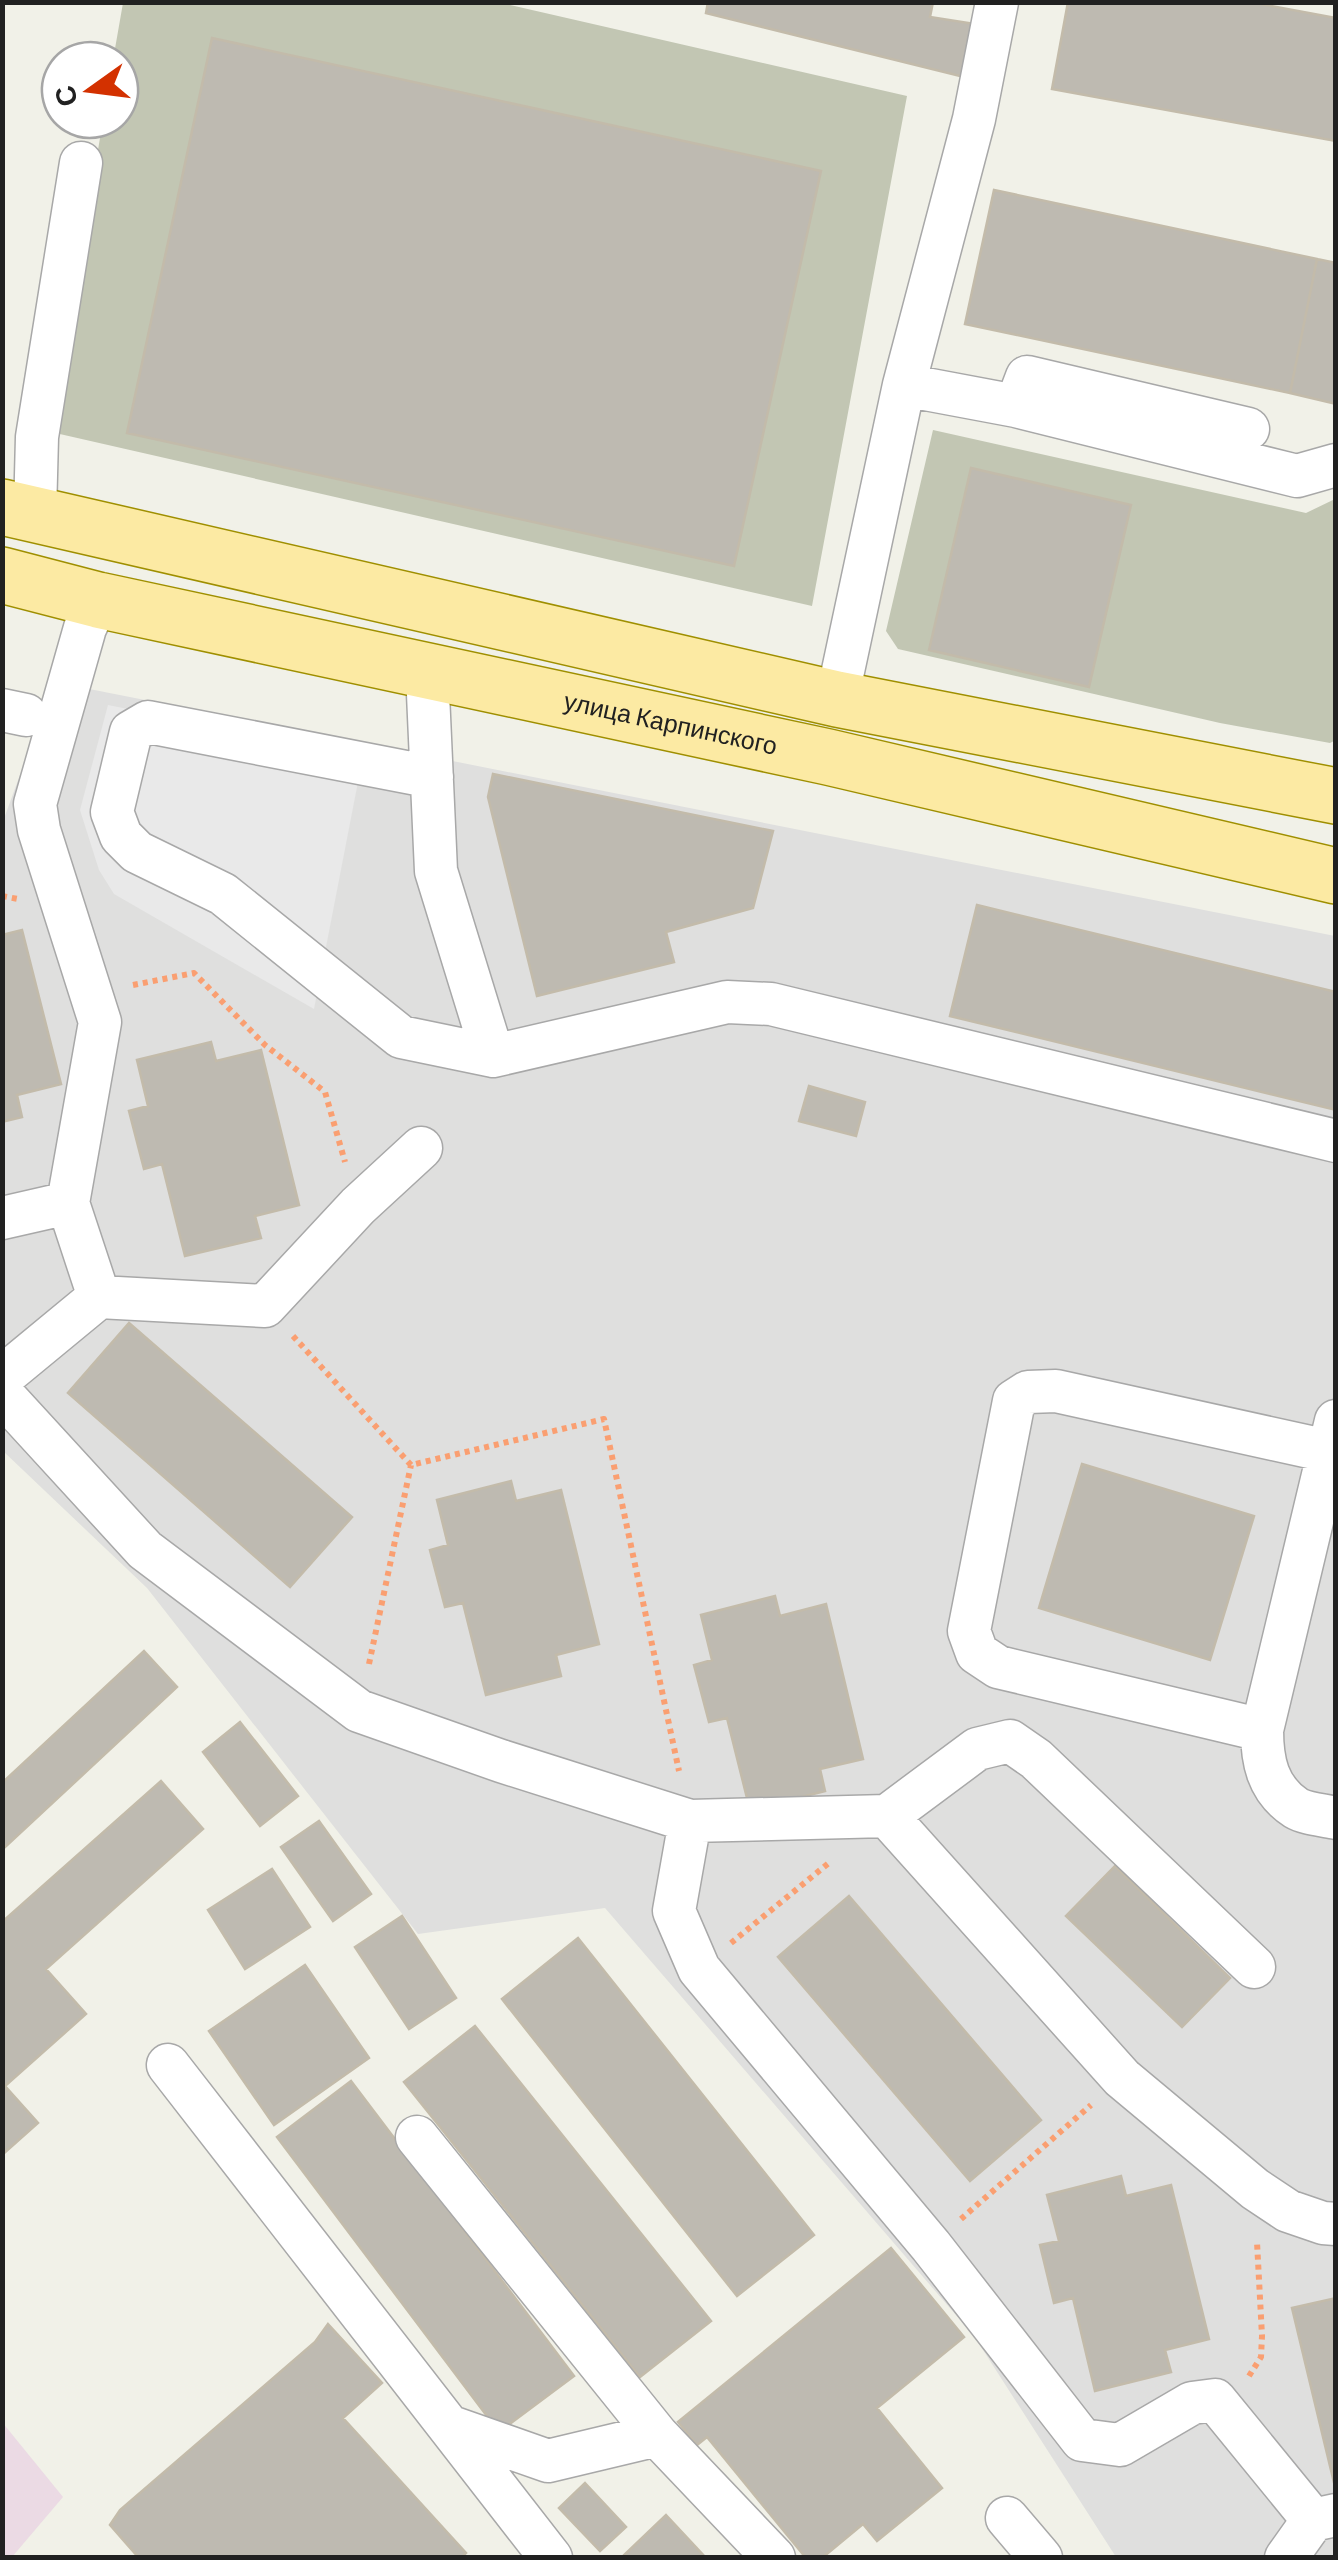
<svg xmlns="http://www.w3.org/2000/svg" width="1338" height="2560" viewBox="0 0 1338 2560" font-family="Barlow,sans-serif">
<rect width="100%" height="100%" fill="#f1f1e8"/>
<path fill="#dfdfde" d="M54,682L1335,936V2557H1116L974,2336L605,1908L418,1934L147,1588L3,1451L2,824Z"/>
<path fill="#ebdae4" d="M2,2422L63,2497L12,2557H3Z"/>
<path fill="#c2c6b3" d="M123,3H501L907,96L812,606L51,432L103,120H120V60H113Z
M933,430L1306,513L1335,499L1336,740L1330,743L1220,723L898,649L886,631Z"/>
<path fill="#e9e9e9" d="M108,705L363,756L314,1009L114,894L99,870L80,810Z"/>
<path fill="#bebab1" stroke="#c3bbaa" stroke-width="2.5" d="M708,2H933L930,17L975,24L968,78L706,13Z
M1068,2H1250L1336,18V141L1052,89Z
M212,38L821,171L734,566L127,433Z
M994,190L1317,259L1290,393L965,324Z
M1317,259L1336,263V404L1290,393Z
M971,468L1131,505L1089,687L929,650Z
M493,774L773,831L753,908L666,932L674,962L537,996L488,797Z
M977,905L1336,992V1110L950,1016Z
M22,930L61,1084L17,1095L22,1117L2,1122V935Z
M211,1042L216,1061L261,1050L299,1205L255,1216L261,1238L185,1256L162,1164L144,1169L129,1111L148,1106L137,1060Z
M809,1086L865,1102L856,1136L799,1121Z
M129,1323L352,1517L290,1587L68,1393Z
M1082,1464L1254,1516L1210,1660L1039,1608Z
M511,1481L516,1501L561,1490L599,1644L556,1655L561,1676L486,1695L463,1603L445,1607L430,1550L448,1545L437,1500Z
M775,1596L780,1616L826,1604L863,1759L820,1769L825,1791L750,1810L727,1718L709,1722L694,1665L712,1660L701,1615Z
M144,1651L177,1687L2,1850V1783Z
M240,1722L298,1796L260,1826L203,1752Z
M161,1781L203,1829L46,1969L86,2014L5,2086L38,2123L2,2155V1922Z
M319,1821L371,1894L333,1921L281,1847Z
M1115,1866L1230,1978L1182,2027L1066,1916Z
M272,1869L310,1927L245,1969L208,1910Z
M849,1896L1041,2120L970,2181L778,1957Z
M402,1916L456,1998L409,2029L355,1947Z
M578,1938L814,2235L737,2296L502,1999Z
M305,1965L369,2058L274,2125L209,2031Z
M475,2026L711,2321L640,2377L404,2082Z
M351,2081L574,2376L499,2432L277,2137Z
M1121,2176L1126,2196L1171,2185L1209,2339L1165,2350L1171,2372L1095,2391L1073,2298L1054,2303L1040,2245L1059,2241L1047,2195Z
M891,2248L964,2337L877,2408L942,2488L877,2541L863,2524L822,2558H806L707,2437L697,2445L678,2422Z
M1336,2298V2491L1292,2308Z
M328,2324L382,2383L343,2418L466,2553L461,2558H139L110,2525L120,2510L315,2342Z
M585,2483L626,2527L600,2551L559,2508Z
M666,2515L706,2558H621Z"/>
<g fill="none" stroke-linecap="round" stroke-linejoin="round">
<g stroke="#a8a8a8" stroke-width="45">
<path id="minor" d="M904,385L1016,406L1297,476L1336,465
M1016,406L1027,377L1248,429
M35,514L37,437L81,163
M98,600L85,628L35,804L39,830L100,1022L68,1203L99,1297L265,1306L358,1206L421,1148
M428,694L436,871L493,1056L401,1037L223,894L137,852L121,836L112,812L131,732L148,722L432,777
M837,699L904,385L974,119L997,2
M2,710L26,715
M493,1056L727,1002L771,1004L1336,1141
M2,1218L68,1203
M2,1377L99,1297
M2,1394L145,1550L359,1711L501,1761L690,1821L887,1816L1122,2078L1255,2189L1288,2211L1323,2223L1336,2224
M1336,1421L1262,1730C1262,1760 1267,1789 1296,1808C1306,1814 1324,1815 1336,1818
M1262,1730L998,1667L977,1653L969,1631L1014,1401L1028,1392L1056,1391L1328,1451
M887,1816L977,1749L1010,1741L1036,1759L1254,1967
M690,1821L674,1911L699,1969L931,2246L1082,2440L1120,2445L1192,2403L1215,2400L1313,2520
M168,2065L551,2558
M417,2137L657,2435
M454,2428L548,2461L657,2435L774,2558
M1007,2518L1041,2558
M1286,2558L1313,2520L1336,2515"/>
</g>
<g stroke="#9f8f00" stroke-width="58">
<g id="major">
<path d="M2,507L837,699L1336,796"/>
<path id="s1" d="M2,575L98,600L828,757L1336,876"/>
</g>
</g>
<path stroke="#fa9f71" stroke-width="6" stroke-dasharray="5 5" stroke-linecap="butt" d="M2,896L18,899
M133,985L194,973L265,1045L325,1092L345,1162
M293,1336L411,1465L604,1419L679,1771
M369,1664L411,1465
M731,1943L830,1862
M961,2219L1091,2105
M1249,2376L1261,2357L1262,2336L1257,2242"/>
<use href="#minor" stroke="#fff" stroke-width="42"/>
<use href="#major" stroke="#fceaa3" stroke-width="55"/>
</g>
<g text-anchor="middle" stroke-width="8" stroke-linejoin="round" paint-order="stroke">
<g font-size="25" fill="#212121" stroke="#fff">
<text dy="9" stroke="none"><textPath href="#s1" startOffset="685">улица Карпинского</textPath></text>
</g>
</g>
<rect width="1338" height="2560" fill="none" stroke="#212121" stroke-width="10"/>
<g transform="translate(90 90) rotate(256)"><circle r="48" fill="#ffffff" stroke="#a6a6a6" stroke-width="2.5"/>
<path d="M0-8L18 38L0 25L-18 38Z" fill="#d33100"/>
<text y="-15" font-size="28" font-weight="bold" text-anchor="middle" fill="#212121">С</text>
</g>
</svg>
